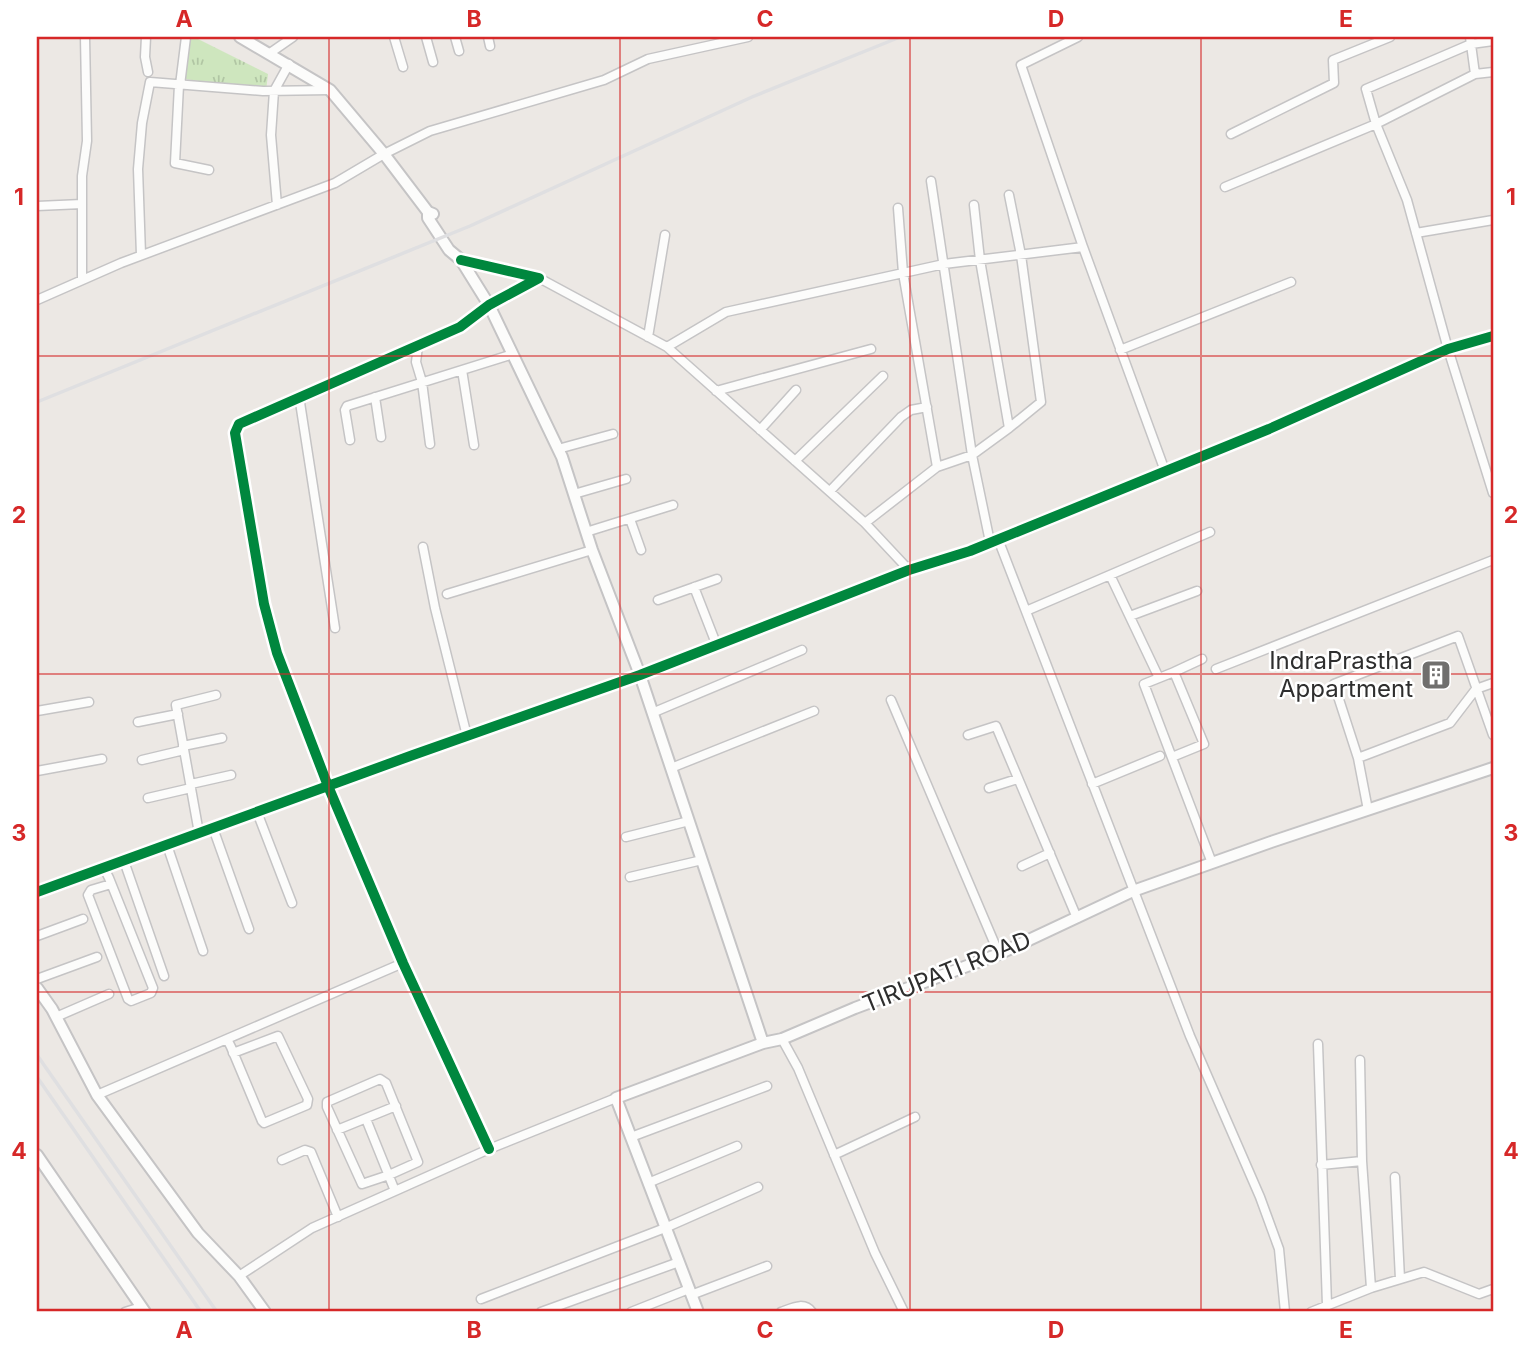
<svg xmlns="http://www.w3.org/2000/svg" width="1530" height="1349" viewBox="0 0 1530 1349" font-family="Inter,sans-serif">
<defs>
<pattern id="grass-tufts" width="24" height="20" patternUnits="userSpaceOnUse" patternTransform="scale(1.75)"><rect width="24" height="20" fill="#cee6be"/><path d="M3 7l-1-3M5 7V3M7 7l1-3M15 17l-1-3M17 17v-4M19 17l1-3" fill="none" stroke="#b1c6a4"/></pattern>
</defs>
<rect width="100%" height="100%" fill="#ece8e4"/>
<path fill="url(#grass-tufts)" d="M189,37H194L268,74L266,91L185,79Z"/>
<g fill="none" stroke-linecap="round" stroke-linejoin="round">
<g stroke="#c5c4c5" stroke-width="11">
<path id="minor" d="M146,37L145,57L148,72
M394,37L403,67
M426,37L433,62
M455,37L459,51
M488,37L490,46
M1078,37L1021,65L1083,247
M1470,37L1475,74
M270,53L293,37
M1493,72L1475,74L1376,124L1407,200L1448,349L1493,493
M179,85L175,163L209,170
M180,85L186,37
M1231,134L1334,83L1333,60L1390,37
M931,181L972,455L990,542
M1225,187L1376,124L1366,89L1471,44L1493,41
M277,205L271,135L274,91L289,64
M37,206L82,204
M898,208L903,273L937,467
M1416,233L1493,220
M141,255L138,169L142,123L150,82L263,91L330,90
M461,260L539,278L489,305L460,327L239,424L235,433L264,604L277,653L328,786L403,963L489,1149
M539,278L667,347L726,312L944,264L1083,247L1165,471
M82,279V176L87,141L85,37
M37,300L121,263L335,183L384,154L430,131L604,80L648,59L748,37
M648,337L665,235
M418,346L416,362L422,382L430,444
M667,347L865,523L937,467L972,455L1009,428L980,260L974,205
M1120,350L1291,282
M462,370L474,445
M716,391L871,349
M299,396L335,628
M375,397L381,437
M1009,428L1041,402L1021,255L1009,195
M760,430L796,390
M350,440L345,410L347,406L513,354
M558,449L613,434
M795,461L883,376
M830,491L901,417L911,410L927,407
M574,494L626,479
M630,519L641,550
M865,523L909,570
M586,532L673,505
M998,539L1190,1036L1260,1197L1279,1249L1285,1312
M423,547L435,608L467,736
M1110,575L1159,678L1174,672L1204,744L1172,757
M694,587L717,646
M447,594L592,550
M658,600L717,579
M1026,611L1210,532
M1130,616L1197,591
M1216,669L1493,560
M1174,672L1202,659
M1159,678L1144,684L1212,863
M1493,683L1476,689L1450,723L1358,758L1334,684L1458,636L1493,735
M891,700L999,954
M37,711L89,702
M652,713L802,650
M138,722L178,714
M968,735L996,726L1077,918
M183,746L222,738
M1358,758L1368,810
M142,760L184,750
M671,768L814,711
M37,771L102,759
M191,784L231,775
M1092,784L1160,756
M989,788L1017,779
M148,798L191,788
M257,812L292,903
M213,828L249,929
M199,833L176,705L216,695
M626,837L689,821
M167,845L203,951
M124,861L164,976
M1022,866L1050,853
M104,868L109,878L153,988L151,993L131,1001L128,999L88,895L91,890L111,884
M630,877L702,860
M37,936L83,919
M37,979L97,957
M56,1017L109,994
M227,1039L231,1047L262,1121L264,1123L307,1105L308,1099L278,1036L233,1053
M782,1039L798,1068L875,1253L904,1312
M1318,1044L1327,1305
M1360,1060L1362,1161
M380,1079L386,1083L418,1162L389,1175L362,1184L327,1107V1102Z
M97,1095L403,963
M366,1119L395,1191
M337,1130L396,1106
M631,1137L767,1086
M834,1155L915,1117
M282,1160L305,1150L311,1152L338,1217
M1321,1165L1362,1161L1371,1288
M1395,1177L1400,1279
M648,1183L737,1146
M239,1276L312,1228L489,1149L616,1098
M691,1295L767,1266
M481,1299L665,1228L758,1187
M125,1312L141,1307
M541,1312L679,1262
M631,1312L689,1289
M781,1312C792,1308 804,1301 812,1312
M1311,1312L1371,1288L1424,1272L1479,1294L1493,1289"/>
</g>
<g stroke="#c5c4c5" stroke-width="14">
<path id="tertiary" d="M240,37L330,90L384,154L428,212L433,214
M428,212V218L449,250L461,260L489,305L562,457L592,550L640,675L763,1043
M37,892L413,755L640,675L909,570L970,551L1269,429L1448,349L1493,336
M37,988L52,1009L97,1095L198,1233L239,1276L265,1312
M37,1155L145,1312
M698,1312L616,1098L763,1043L782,1039L855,1008L999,954L1133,891L1271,842L1493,768"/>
</g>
<use href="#minor" stroke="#fcfcfb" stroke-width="8"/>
<use href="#tertiary" stroke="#fcfcfb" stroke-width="10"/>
<path stroke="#dfdfe1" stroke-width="3.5" d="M37,402L470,226L752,97L900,37
M37,1055L217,1312
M37,1077L201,1312"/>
<g stroke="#fff" stroke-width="15">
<path id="cycleway" d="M461,260L539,278L489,305L460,327L239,424L235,433L264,604L277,653L328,786L403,963L489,1149
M37,892L413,755L640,675L909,570L970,551L1269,429L1448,349L1493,336"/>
</g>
<use href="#cycleway" stroke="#00873e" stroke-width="10"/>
</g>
<path fill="none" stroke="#d62828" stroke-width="2" stroke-opacity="0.55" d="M329,37V1312M620,37V1312M910,37V1312M1201,37V1312M37,356H1493M37,674H1493M37,992H1493"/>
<defs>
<g id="building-square" transform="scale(1.575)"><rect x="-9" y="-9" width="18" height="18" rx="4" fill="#706f6e" stroke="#fff"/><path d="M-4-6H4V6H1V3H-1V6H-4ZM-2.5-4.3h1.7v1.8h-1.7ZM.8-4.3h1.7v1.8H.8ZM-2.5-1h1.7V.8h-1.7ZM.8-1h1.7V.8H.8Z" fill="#fff"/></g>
</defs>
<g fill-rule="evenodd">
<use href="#building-square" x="1436" y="675"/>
</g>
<g text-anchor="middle" stroke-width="5" stroke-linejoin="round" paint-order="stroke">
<g font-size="24" fill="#2e2e2e" stroke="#fff" text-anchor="end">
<text x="1413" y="669">IndraPrastha<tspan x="1413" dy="28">Appartment</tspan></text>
</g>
<g font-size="24" fill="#2e2e2e" stroke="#fff">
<text transform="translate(947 972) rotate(-22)" y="8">TIRUPATI ROAD</text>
</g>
</g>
<rect width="1530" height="1349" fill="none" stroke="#ffffff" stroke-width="77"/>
<rect x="38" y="38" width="1454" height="1272" fill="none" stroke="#d62828" stroke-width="2.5"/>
<g font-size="23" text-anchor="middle" font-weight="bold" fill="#d62828">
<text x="184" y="27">A</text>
<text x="474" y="27">B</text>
<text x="765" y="27">C</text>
<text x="1056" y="27">D</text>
<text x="1346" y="27">E</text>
<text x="19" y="205">1</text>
<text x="1511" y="205">1</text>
<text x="19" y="523">2</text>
<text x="1511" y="523">2</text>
<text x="19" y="841">3</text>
<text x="1511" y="841">3</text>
<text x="19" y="1159">4</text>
<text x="1511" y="1159">4</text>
<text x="184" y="1338">A</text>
<text x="474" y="1338">B</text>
<text x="765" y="1338">C</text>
<text x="1056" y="1338">D</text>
<text x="1346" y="1338">E</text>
</g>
</svg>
